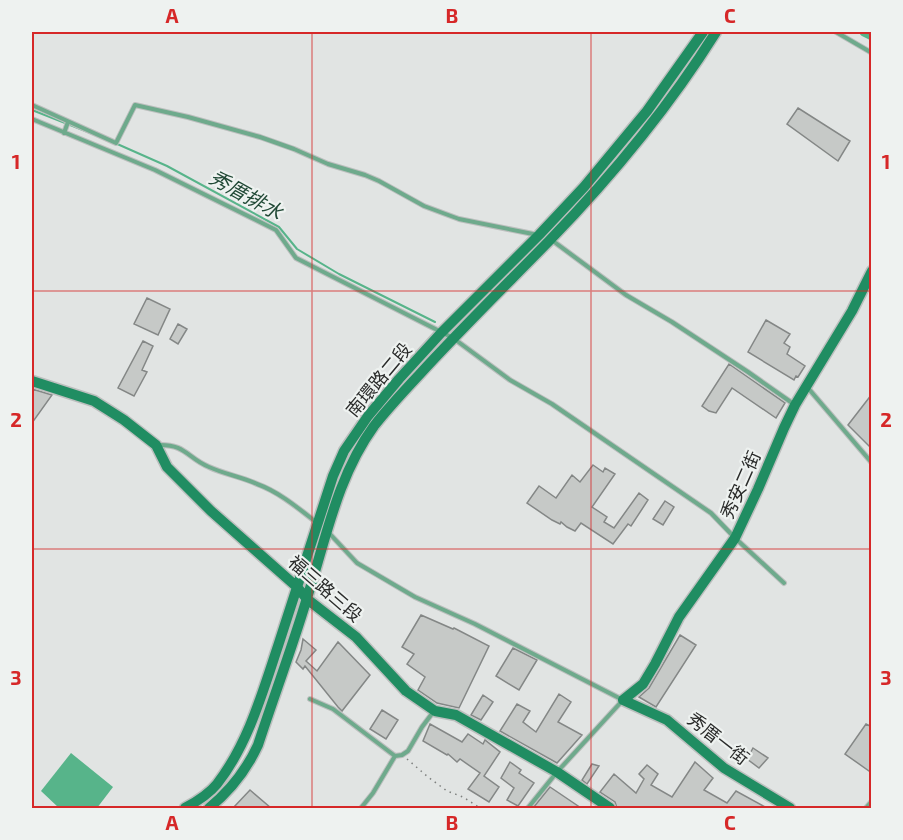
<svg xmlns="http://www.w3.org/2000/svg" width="903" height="840" viewBox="0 0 903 840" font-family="'Exo 2','Noto Sans TC',sans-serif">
<rect width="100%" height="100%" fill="#e1e4e3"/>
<path fill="#57b48a" d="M71,753L113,787L97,808H59L41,791Z"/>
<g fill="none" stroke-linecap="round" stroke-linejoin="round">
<path stroke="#57b48a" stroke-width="2" d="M32,110L93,134
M115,143L167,166L279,227L297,249L339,274L435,322"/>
<path stroke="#57b48a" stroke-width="9" d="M864,32L872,36"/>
</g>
<path fill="#c6c9c7" stroke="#848786" stroke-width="1.5" d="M798,108L850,141L838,161L787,124Z
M147,298L170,309L158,335L134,324Z
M766,320L790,334L784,343L790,347L787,354L805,366L798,377L796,376L794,380L748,352Z
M178,324L187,329L178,344L170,339Z
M143,341L153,346L142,370L147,372L134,396L118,388Z
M729,364L785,403L776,418L732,388L716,413L709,411L702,406Z
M32,389L52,395L32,423Z
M872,394V449L848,425Z
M593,465L603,472L605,468L615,474L592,507L607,517L604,522L614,528L639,493L648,500L631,526L628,524L613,544L581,523L575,531L567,527L561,522L560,524L552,520L527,503L539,486L556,498L572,475L580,482Z
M665,501L674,507L663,525L653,519Z
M421,615L453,629L454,628L489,646L459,708L437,703L418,690L425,677L407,664L414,654L402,647Z
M680,635L696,645L656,707L639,697L649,688Z
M303,639L316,650L306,661L317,671L338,642L370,675L342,711L338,707L305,666L303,669L296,662L301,650Z
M513,648L537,660L519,690L496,676Z
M559,694L571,702L558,722L582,735L557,763L500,731L517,704L530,711L523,722L536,732Z
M483,695L493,702L481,720L471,715Z
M382,710L398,720L386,739L370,729Z
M430,724L462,742L468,734L483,744L485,740L500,752L484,776L499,787L489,802L468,789L480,773L460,759L457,762L448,754L447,755L423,741Z
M866,724L872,727V767L869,771L845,754Z
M753,748L768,758L759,768L747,759Z
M510,762L521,770L519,773L534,783L518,806L507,800L514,788L501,778Z
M695,762L713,778L704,790L727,803L736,791L767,808H617L615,802L600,792L614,774L636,793L644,779L639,774L647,765L658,774L651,785L672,797Z
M592,764L599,766L587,784L582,780Z
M550,787L581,808H533Z
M250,790L271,808H233Z"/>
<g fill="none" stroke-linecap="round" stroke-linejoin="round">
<g stroke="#bcbfbe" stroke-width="6">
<path id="lane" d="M836,32L872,53
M32,105L116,143L135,105L188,117L260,137L294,149L328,164L365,175L379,181L424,206L459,219L538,235
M32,119L155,170L256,220L276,230L296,258L453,338L510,380L552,404L711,513L735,538L784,583
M64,133L68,122
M553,241L626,295L672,322L748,372L795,405
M808,388L872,463
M158,445C186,444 187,458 209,467C224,474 242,477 257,484C279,492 298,508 316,522
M329,533L357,563L415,597L475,624L623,700L557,772L528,808
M310,699L333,709L395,756L402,755L408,751L422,727L434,711
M361,808L373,793L395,756
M866,808L872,801"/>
</g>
<g stroke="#bcbfbe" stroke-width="13">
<path id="secondary" d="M32,381L94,401L124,420L156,445L167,467L211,511L297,587L307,599L356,637L406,691L435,711L456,715L557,772L610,808
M185,808C196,802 209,794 217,784C248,744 262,694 278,646C296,590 314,533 333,476L344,451L368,416L399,379L441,333L539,235L584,187L647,111L703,32
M209,808C231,790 246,771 258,745C274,696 292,648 307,598C326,539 337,477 374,426C388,408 404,391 419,375C461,329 506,285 549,241C611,177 669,107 716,32
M790,808L724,768L667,720L623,700L643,684L655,664L679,617L735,538L758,489L784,428L795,405L852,311L872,271"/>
</g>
<path stroke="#7e807f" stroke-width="1.5" stroke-dasharray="1.5 4.5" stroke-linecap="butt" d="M407,759L428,777L447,791L463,797L480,808"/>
<use href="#lane" stroke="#6eaa8c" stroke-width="4"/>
<use href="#secondary" stroke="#208d62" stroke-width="10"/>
</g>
<path fill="none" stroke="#d62828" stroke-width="1.5" stroke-opacity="0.55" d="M312,32V808M591,32V808M32,291H872M32,549H872"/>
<g text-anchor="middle" stroke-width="4.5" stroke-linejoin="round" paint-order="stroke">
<g font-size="18" fill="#2a2b2a" stroke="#eef2f0">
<text transform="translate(379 380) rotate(-50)" y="6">南環路二段</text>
<text transform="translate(741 485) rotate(-66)" y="6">秀安二街</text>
<text transform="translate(325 589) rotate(41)" y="6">福三路三段</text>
<text transform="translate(718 739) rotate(38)" y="6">秀厝一街</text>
</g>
<g font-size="20" font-style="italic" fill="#214936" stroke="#eef2f0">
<text transform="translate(246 195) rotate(29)" y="7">秀厝排水</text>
</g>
</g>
<rect width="903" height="840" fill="none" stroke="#eef2f0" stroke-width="66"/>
<rect x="33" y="33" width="837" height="774" fill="none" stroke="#d62828" stroke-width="2"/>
<g font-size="20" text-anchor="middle" font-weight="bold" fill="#d62828">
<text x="172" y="23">A</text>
<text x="452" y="23">B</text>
<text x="730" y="23">C</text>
<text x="16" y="169">1</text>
<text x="886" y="169">1</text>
<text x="16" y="427">2</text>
<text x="886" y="427">2</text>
<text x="16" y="685">3</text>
<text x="886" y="685">3</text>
<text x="172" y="830">A</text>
<text x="452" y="830">B</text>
<text x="730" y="830">C</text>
</g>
</svg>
